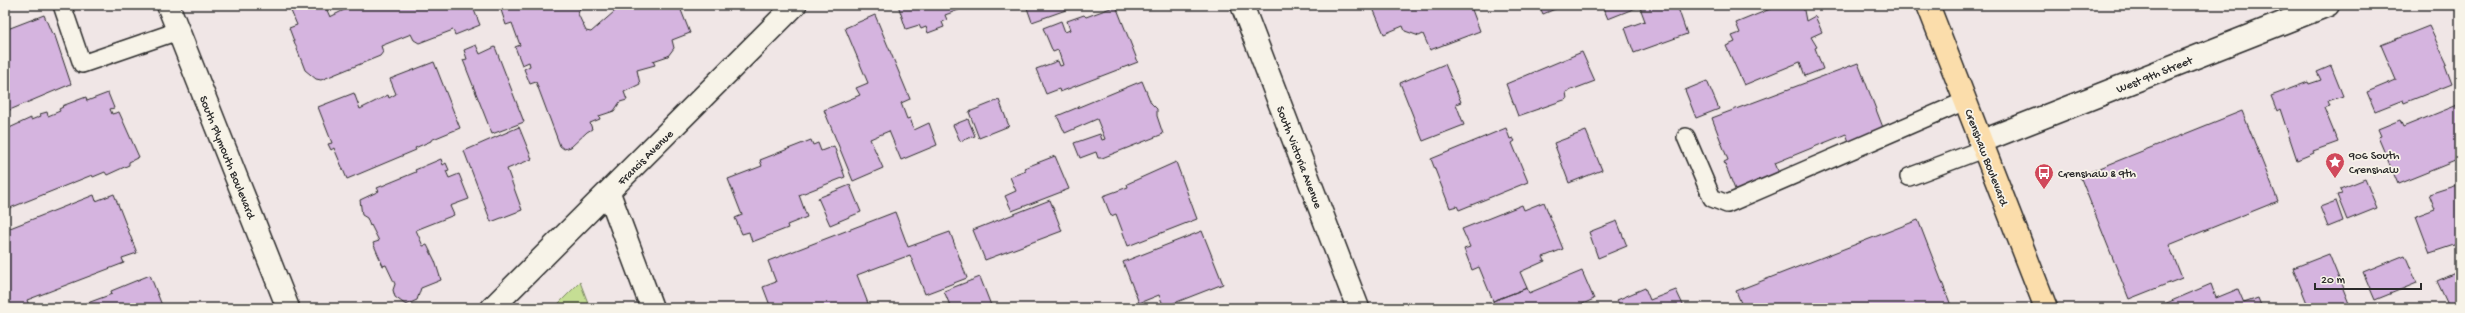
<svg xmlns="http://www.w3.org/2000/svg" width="2465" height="313" viewBox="0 0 2465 313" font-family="'Gochi Hand',sans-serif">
<rect width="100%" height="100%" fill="#f0e6e6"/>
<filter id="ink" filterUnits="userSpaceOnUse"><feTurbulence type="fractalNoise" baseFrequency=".025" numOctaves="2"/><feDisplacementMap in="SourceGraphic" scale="8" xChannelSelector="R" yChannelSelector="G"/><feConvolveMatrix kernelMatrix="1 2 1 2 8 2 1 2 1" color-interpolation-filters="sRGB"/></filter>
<g filter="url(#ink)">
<path fill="#c5de94" stroke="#788460" d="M580,282L590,308H554Z"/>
<path fill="#d5b4df" stroke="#2b2b2b" d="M307,5H334L326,8L330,17L354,5H472L480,25L455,35L453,30L419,43L414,40L411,34L381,46L383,52L380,56L321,80L316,79L305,70L289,28L297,25L291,11Z
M505,5H587L580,8L578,14L586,31L591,32L622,5H679L690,33L672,40L674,48L668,56L653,61L655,65L637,70L640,84L624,92L627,100L620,102L614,111L599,116L600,119L590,123L592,129L587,132L571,147L564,149L560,146L536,82L530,84L524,69L530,66L529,62L522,65L515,47L520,45L512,23L506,25L501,10L506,8Z
M898,5H972L945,15L947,20L942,22L944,27L928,33L926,27L921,29L919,25L906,29Z
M1026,5H1080L1032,22Z
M1375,5H1475L1471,7L1480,31L1430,50L1423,34L1419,36L1405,31L1403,26L1384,34L1372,6Z
M1539,5H1565L1543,14Z
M1602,5H1638V7L1608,19Z
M1639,5H1677L1687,34L1634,53L1625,28L1645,21Z
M1780,5H1803L1806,21L1815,16L1822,32L1811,37L1817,47L1815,48L1823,69L1805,76L1800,62L1744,85L1726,46L1735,42L1732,36L1740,33L1736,23Z
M1116,6L1138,62L1060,92L1059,89L1046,94L1036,69L1058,61L1060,66L1063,65L1058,50L1053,52L1043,28L1061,21L1065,32L1070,30L1067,21L1084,15L1086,17Z
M44,15L52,34L54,33L71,84L5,112V30Z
M875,15L910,99L901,103L907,119L910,118L914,130L929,123L937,145L901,160L889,131L870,139L883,168L853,181L824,110L860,95L856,88L868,83L845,28Z
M2429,26L2447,64L2445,65L2452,84L2404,103L2403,100L2375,111L2367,92L2396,80L2381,45Z
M476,45L480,54L495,47L524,122L492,134L463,60L467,59L464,50Z
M1582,52L1595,81L1566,92L1567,99L1518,116L1506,84Z
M434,62L460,128L431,140V141L415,148L416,150L347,179L334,148L331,150L328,144L332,143L318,107L354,93L360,109L388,95L389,98L396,94L390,79Z
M1858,63L1884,130L1850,144L1846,134L1775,163L1781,178L1736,192L1724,162L1728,160L1712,118Z
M1445,64L1461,102L1456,104L1464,125L1423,141L1400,83Z
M2331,66L2343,96L2328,101L2330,106L2324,108L2338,142L2313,151L2314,153L2297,160L2280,109L2277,111L2271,96L2308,82L2309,84L2321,80L2317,72Z
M1142,81L1151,103L1157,109V116L1163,134L1102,158H1098L1096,152L1080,158L1074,143L1100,134L1102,140L1105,139L1097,119L1065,133L1057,116Z
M1707,81L1719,109L1696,118L1685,90Z
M108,93L114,108L110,109L112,114L119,112L139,157L129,162V165L107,175L105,172L93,177L92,175L5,210V130L31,118V120L41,116L40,114L47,112L48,116L60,111L59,109L63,107L62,106L86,97L87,101Z
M999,100L1009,126L979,138L969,112Z
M2460,104V159L2398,184L2378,137L2381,136L2378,129L2400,120L2403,127Z
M2242,111L2278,201L2169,245L2182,278L2129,299L2080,176Z
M968,119L975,136L960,141L953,125Z
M519,127L532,159L507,169L522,210L491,222L464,151Z
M1506,128L1510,139L1513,138L1515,141L1512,143L1528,182L1459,210L1457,206L1450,208L1431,159Z
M1586,131L1602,170L1569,183L1554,143Z
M811,140L813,145L818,143L821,151L834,146L845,177L799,195L807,217L787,225L788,228L752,242L749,232L742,234L735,218L742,215L728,179L762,166L760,160Z
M1055,156L1069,189L1012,211L1005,196L1016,191L1010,177L1026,171L1024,168Z
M441,159L443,165L446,163L449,170L446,171L449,178L459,174L469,199L450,206L454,215L416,230L423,246L427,245L435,261L441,280L421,288L417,300L406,305L395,297L393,290L395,284L386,265L383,266L373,243L379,241L371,225L370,226L367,218L362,215L360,200L379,191L377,188L416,172L415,170Z
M1176,162L1197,219L1128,246L1116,214L1111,216L1103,196L1128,187L1127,184Z
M2365,179L2377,208L2347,220L2337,195L2342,194L2340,189Z
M2460,184V243L2430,253L2416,216L2435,209L2429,194Z
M850,185L861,212L830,225L818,198Z
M114,194L137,253L122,258L124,263L27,300L30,308H5V230L94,195L96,201Z
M1050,200L1062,231L985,260L973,230Z
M2336,201L2343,221L2328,227L2320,207Z
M1544,202L1563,249L1543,257L1545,261L1520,272L1527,288L1493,301L1479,267L1472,270L1464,249L1470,247L1462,229L1522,205L1524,210Z
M895,212L908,247L950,232L967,278L925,294L910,255L857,275L869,306L863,308H771L763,287L776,282L768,261Z
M1918,220L1952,308H1743L1736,291Z
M1617,221L1627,246L1598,258L1589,232Z
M1202,231L1223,284L1164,307L1159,295L1139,303L1123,262Z
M2329,254L2350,306L2309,308L2293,268Z
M2405,255L2417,283L2375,300L2363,272Z
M1582,271L1594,299L1578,306L1579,308L1489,307L1494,305L1493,301L1527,288L1529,293Z
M2455,273H2460V303L2449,307L2437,281Z
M150,275L163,308H74L112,294L111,291Z
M980,277L992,308H951L944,291Z
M2211,284L2216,298L2238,289L2244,303L2258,298L2262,308H2155Z
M1645,288L1650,300L1676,290L1684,307L1621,308L1617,300Z
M1233,304L1235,308H1224Z"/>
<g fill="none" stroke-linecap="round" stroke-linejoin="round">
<g stroke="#2b2b2b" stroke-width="20">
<path id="lane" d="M62,5L82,64L178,31
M1686,137L1712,198L1727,204L1965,101
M1909,177L1983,149"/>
</g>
<g stroke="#2b2b2b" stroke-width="25">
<path id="street" d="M168,5L288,308
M1242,5L1358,308
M1980,142L2328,5
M609,193L652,308
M492,308L795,5"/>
</g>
<g stroke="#2b2b2b" stroke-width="25">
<path id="primary" d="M1928,5L2046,308"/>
</g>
<use href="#lane" stroke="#f7f3e8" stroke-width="17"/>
<use href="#street" stroke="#f7f3e8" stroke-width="22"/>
<use href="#primary" stroke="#fbddab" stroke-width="22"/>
</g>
</g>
<defs>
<g id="sight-pin" transform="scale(1)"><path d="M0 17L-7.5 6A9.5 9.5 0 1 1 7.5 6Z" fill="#d1495b" stroke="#f7f3e8"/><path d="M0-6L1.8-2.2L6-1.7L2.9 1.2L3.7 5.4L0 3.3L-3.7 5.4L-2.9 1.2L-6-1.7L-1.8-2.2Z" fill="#fff"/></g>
<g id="bus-pin" transform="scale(1)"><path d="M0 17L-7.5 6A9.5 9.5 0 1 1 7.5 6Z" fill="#d1495b" stroke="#f7f3e8"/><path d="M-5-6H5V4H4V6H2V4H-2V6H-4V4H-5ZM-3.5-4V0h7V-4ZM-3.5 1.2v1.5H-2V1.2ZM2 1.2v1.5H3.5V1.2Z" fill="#fff"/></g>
</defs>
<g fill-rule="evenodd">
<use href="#sight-pin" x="2335" y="162"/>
<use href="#bus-pin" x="2044" y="173"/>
</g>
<g text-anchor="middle" stroke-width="3.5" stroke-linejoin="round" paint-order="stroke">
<g font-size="12" fill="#2b2b2b" stroke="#f7f3e8">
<text transform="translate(2154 74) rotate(-22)" y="4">West 9th Street</text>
<text transform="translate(228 157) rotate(68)" y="4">South Plymouth Boulevard</text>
<text transform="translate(645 157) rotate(-45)" y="4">Francis Avenue</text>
<text transform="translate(1300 157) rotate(69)" y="4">South Victoria Avenue</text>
<text transform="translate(1987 157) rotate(69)" y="4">Crenshaw Boulevard</text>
</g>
<g font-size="12" fill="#2b2b2b" stroke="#f7f3e8" text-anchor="start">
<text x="2349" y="159">906 South<tspan x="2349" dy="14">Crenshaw</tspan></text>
<text x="2058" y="177">Crenshaw &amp; 9th</text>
</g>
</g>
<rect width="2465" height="313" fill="none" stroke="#f7f3e8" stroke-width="20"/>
<rect x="10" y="10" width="2445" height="293" fill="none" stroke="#2b2b2b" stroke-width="1.5" filter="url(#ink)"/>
<path d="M2315 283v6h106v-6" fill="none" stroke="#2b2b2b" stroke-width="2"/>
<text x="2321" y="283" font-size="12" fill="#2b2b2b" stroke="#f7f3e8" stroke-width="3" paint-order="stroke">20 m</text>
</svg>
